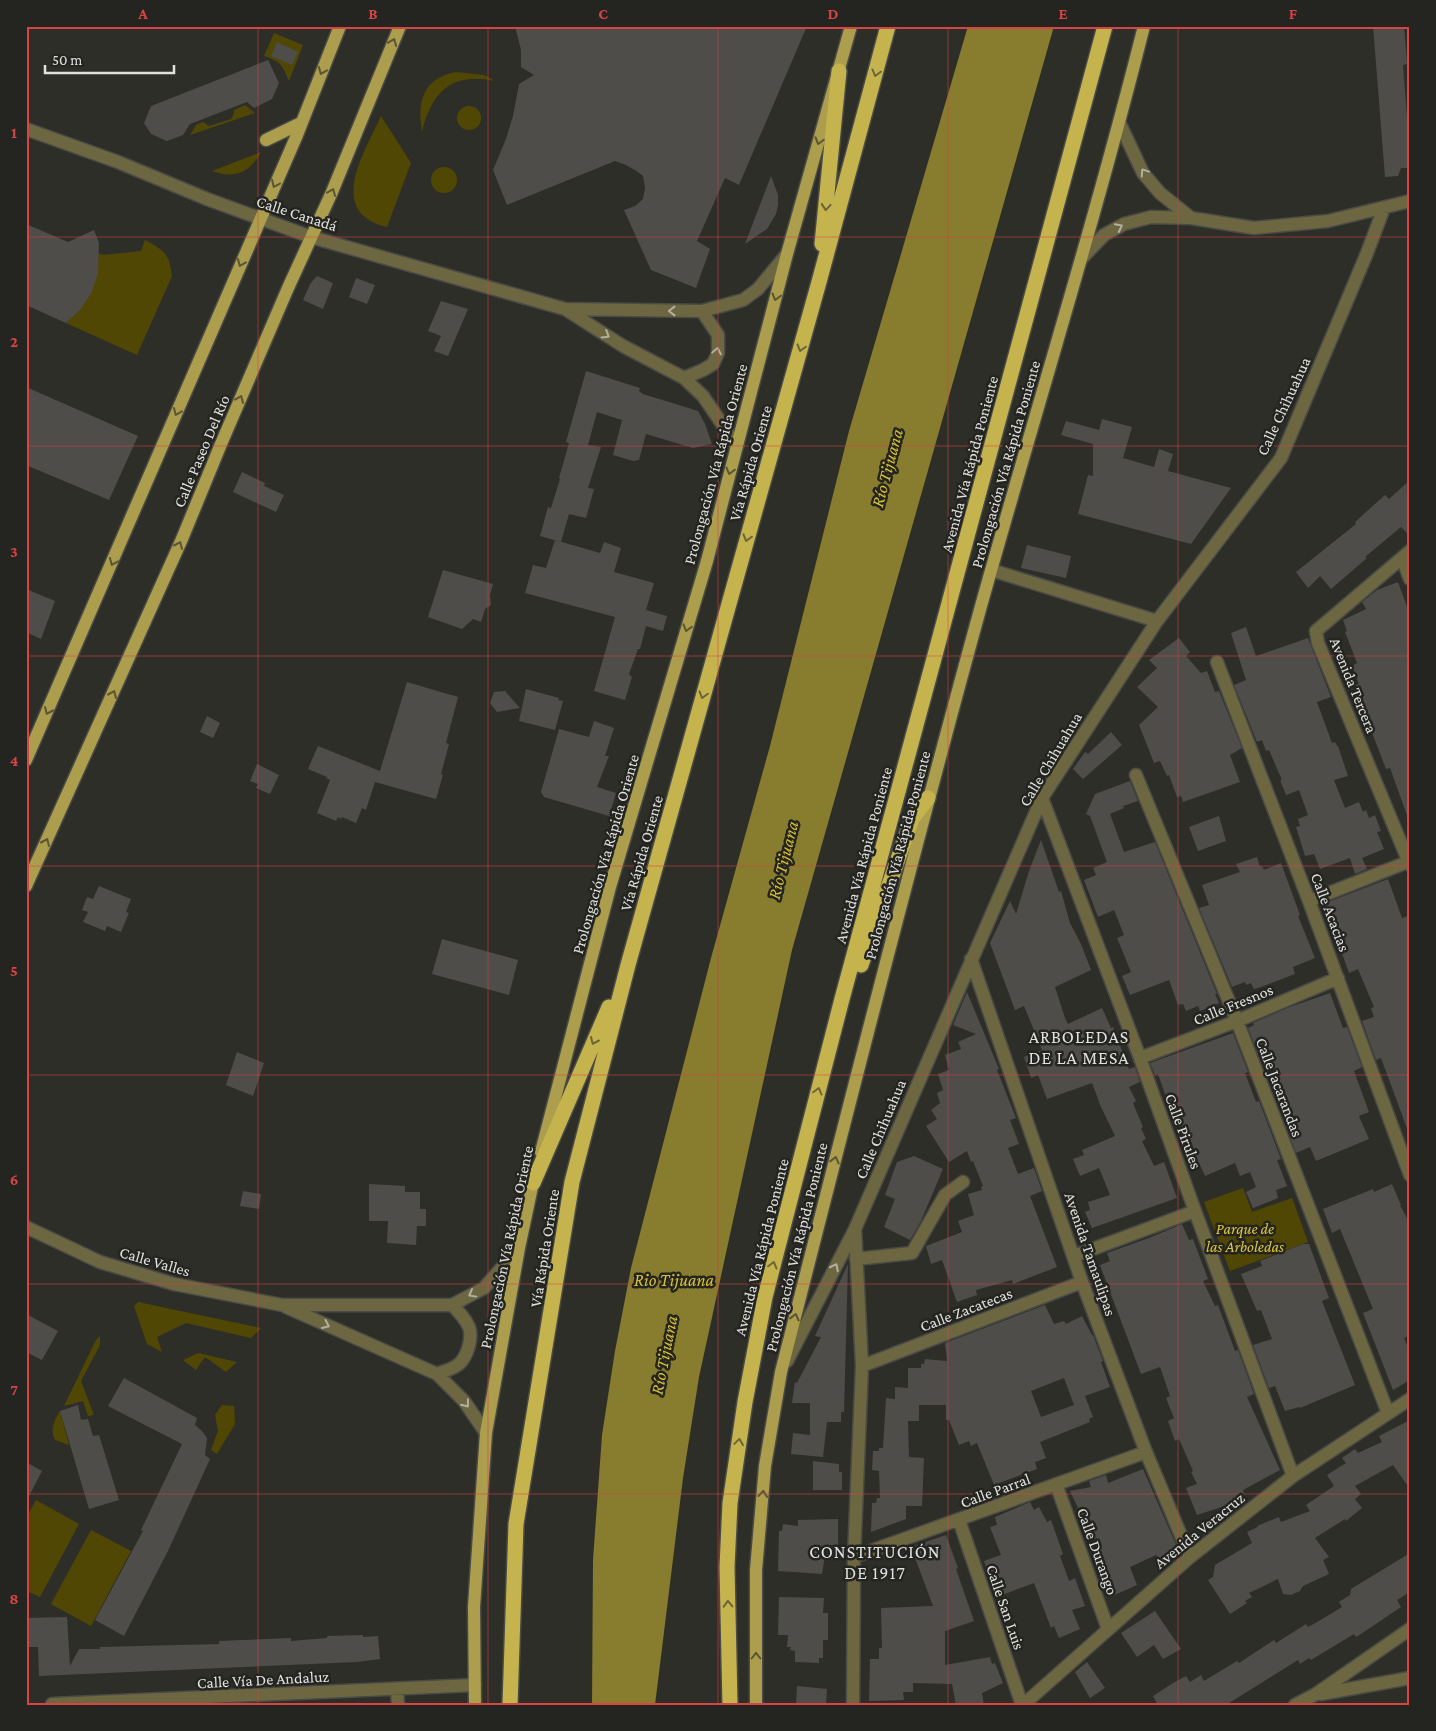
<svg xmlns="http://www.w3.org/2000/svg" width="1436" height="1731" viewBox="0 0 1436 1731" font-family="'Crimson Pro',serif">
<rect width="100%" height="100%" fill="#2e2e29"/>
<path fill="#514704" d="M274,33L303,45L289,81C282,65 282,62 264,56Z
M456,72L484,75L495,81C452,72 432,91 422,132C417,102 423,78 456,72Z
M245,105L255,113L190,135L196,125L203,122L209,126L231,119L234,113V110Z
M457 118a12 12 0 1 1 24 0a12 12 0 1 1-24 0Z
M381,116L411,163L387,227C325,212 365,152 381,116Z
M261,152C250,173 235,179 212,171Z
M431 180a13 13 0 1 1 26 0a13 13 0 1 1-26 0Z
M145,240C165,251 169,253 172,276L137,355L66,323L80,310L98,253L103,255L141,251Z
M1243,1188L1252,1212L1292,1198L1308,1242L1230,1271L1204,1202Z
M138,1302L261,1328L251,1338L186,1323L157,1337L162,1352L147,1344L134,1306Z
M100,1336V1345L81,1381L94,1415L88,1416L83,1401L64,1406L96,1340Z
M198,1353L237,1362L226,1372L205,1357L196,1370L183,1360Z
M222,1405L234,1406L235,1424L217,1454L211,1450L218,1431L215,1415Z
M60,1411L69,1445L55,1440C50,1429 54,1421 60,1411Z
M36,1500L79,1524L40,1597L26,1591V1518Z
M91,1530L131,1551L91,1626L51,1604Z"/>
<path fill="#887c2e" d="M968,26H1054L792,950L699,1377L683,1478L655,1705H592L593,1560L602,1435L615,1351L631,1268L711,958L770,746L849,431Z"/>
<path fill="#4e4d49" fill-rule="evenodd" d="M515,26H807L739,185L725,178L697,241L710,249L696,288L651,270L624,210L635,206L643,199L645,188L643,176L635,170L626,165L615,161L507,205L493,170L506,139L513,116L519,84L534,75L521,67V50Z
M1373,26H1404L1407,64L1403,65L1407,117H1410V168H1401L1398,176L1385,177Z
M277,42L298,52L292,65L271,56Z
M268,60L279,83L272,99L254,108L247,102L190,124L183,135L167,141L151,134L144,123L151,106Z
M771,176L778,195V205L776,214L767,229L745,244Z
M26,224L68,242L94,230L99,243L98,273L92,292L80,310L66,323L26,305Z
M317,276L333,283L323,309L303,300L310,284Z
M356,278L375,285L367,304L349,297Z
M441,301L468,309L448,356L434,351L441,336L428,331Z
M586,371L640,388L639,391L643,394L698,411L705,424L712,444L693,448L646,434L639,460L633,461L613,455L622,420L597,412L588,445L601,447L588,488L594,489L586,518L569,514L561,542L540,536L548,507L551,508L560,479L559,478L569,443L566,442Z
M26,387L138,436L109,500L26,465Z
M1102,419L1132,427L1123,458L1154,467L1159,449L1173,454L1168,471L1231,488L1191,544L1078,514L1088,475L1093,476V444L1061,435L1066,421L1099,430Z
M242,472L265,483L264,486L284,495L276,512L233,492Z
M1410,480V536L1401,527L1365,557L1367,558L1331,589L1320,576L1308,588L1296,572L1356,524L1355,522L1385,495L1389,499Z
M555,540L600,553L604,542L621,548L614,572L654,583L646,610L667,616L663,631L646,626L640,649H638L629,674L632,677L625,700L594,691L615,617L525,593L533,565L546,568Z
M1027,545L1071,556L1066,578L1021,568Z
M443,570L493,584L490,595L491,605L485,609L481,622L473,619L462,629L428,617Z
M1398,582L1410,615V818H1408L1390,768L1386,769L1354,686L1359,684L1352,666L1357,663L1345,632L1347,631L1343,620L1366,609L1362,602L1377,590Z
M26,589L55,601L41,639L26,632Z
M1246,627L1256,656L1308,638L1331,697L1317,702L1332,743L1335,742L1337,746H1338L1348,776L1334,780L1345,808L1359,802L1363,812L1366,810L1369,818L1375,815L1381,831L1377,832L1384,849L1362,858L1367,869L1355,874L1350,858L1320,869L1314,854L1305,856L1296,827L1300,826L1298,819L1308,815L1299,790L1286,795L1280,780H1282L1269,750L1266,751L1262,740L1257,742L1234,685L1246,680L1231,633Z
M1179,638L1190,652L1186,656L1201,673L1207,671L1215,692L1219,691L1242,748L1230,755L1240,782L1183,802L1181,796L1177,797L1169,775L1167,776L1160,761L1154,763L1147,745L1139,725L1158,707L1137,687L1157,668L1149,660Z
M407,682L458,697L446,743L449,744L441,774L443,775L436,799L375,782L366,810L362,808L356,823L342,817L341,819L338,817L336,821L317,813L330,780L326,778L327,777L308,769L318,746L380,771Z
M526,689L559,698L558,700L563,701L555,730L519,721Z
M505,691L520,708L497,712L490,703L494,692Z
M207,716L220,723L213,738L200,732Z
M594,721L614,728L605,756H609L597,787L616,793L609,816L544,797L541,792L559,729L589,737Z
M1111,732L1122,745L1083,779L1073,769L1085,752L1088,754Z
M257,764L279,775L270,794L256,788L258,784L250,781Z
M1130,781L1138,801L1123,806L1124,808L1110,814L1124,852L1155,842L1217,994H1215L1219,1003L1200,1011L1198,1006L1186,1011L1183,1004L1178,1005L1169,980L1130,995L1122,976L1131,972L1117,938L1124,935L1114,910L1098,917L1084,880L1096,875L1093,868L1107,862L1090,816L1086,814L1095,794Z
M1219,816L1226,841L1198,851L1189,827Z
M1041,840L1059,892L1061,891L1070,923L1081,944L1091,970L1055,987L1065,1018L1068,1024L1102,1008L1111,1028L1113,1027L1129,1069L1135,1067L1140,1082L1129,1087L1136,1101L1133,1103L1135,1108L1143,1127L1141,1128L1146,1139L1142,1141L1154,1166L1164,1162L1177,1198L1092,1228L1085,1212L1090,1210L1088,1202L1110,1195L1099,1168L1080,1176L1073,1159L1084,1155L1082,1150L1115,1136L1101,1107L1092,1083L1047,1099L1038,1075L1031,1078L1024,1057L1042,1050L1024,1006L1015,1010L990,943L1010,901L1016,914L1029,871Z
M1257,857L1260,867L1262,866L1264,870L1281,863L1300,915L1298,916L1315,958L1293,967L1295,974L1261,987L1254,989L1251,983L1246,985L1245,982L1232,987L1199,908L1209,905L1202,885L1240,872L1236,864Z
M1388,879L1402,918L1410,915V1131H1408L1381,1058L1376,1060L1362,1021L1374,1017L1371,1008L1374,1007L1358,969L1349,973L1325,907L1328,902Z
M99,886L131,899L126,912L129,913L121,932L107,926L105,931L83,922L88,912L82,910L87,897L93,899Z
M442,939L518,960L509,995L432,974Z
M967,992L999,1069L997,1070L1016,1118L1010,1120L1019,1144L1008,1148L1018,1174L1034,1168L1042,1191L1030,1196L1057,1267L1013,1284L1012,1280L976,1290L977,1295L957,1302L942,1260L931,1264L926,1246L962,1232L958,1221L974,1215L968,1194L982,1190L981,1187L983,1186L973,1161L971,1162L967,1151L949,1162L926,1126L937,1119L931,1110L940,1103L937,1093L943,1090L938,1074L949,1070L945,1055L961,1049L958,1042L976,1034L953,1025Z
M1330,993L1343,1028L1347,1027L1362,1067L1354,1071L1369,1112L1359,1116L1369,1139L1316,1161L1310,1147L1296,1153L1274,1094L1283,1090L1271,1063L1263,1066L1248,1028L1254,1025L1253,1023L1287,1008Z
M1233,1033L1248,1072L1245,1073L1256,1102L1259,1101L1281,1159L1277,1160L1287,1186L1276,1190L1278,1198L1253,1208L1246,1192L1256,1187L1250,1172L1240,1176L1235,1163L1205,1176L1182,1126L1177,1128L1158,1074L1155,1075L1150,1063Z
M237,1052L264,1063L253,1096L226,1085Z
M914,1156L943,1169L921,1221L910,1240L884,1227L895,1199L885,1195L897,1162Z
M369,1184L405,1186V1192H420V1209H426V1226H417L416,1245L387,1243L388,1221H369Z
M1392,1184L1401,1205H1400L1410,1224V1335L1404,1338L1410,1352V1380L1393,1390L1363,1313L1373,1309L1340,1229L1332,1233L1323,1209L1373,1189L1374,1192Z
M243,1191L261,1194L259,1209L240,1206Z
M1182,1224L1189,1240L1193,1239L1208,1279L1203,1281L1215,1306L1218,1305L1235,1351L1238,1350L1254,1394L1247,1397L1280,1470L1243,1490L1244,1494L1230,1501L1231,1504L1197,1515L1186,1488L1197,1484L1191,1472L1193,1471L1179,1439L1175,1441L1168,1421L1174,1418L1166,1398L1170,1396L1160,1367L1141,1374L1100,1265L1110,1261L1107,1253L1149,1238Z
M1303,1244H1309L1329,1298L1322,1301L1355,1385L1300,1408L1299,1407L1285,1411L1275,1386L1269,1388L1253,1345L1272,1339L1261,1310L1257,1311L1241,1274L1262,1266L1260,1261Z
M848,1264L844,1412H841V1422H827L823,1457L791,1454L793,1433L810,1435V1403H792L795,1382L797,1383L821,1337L815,1336Z
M1045,1305L1054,1324L1064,1321L1066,1324L1082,1316L1092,1335H1093L1103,1361L1101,1362L1110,1387L1085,1396L1093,1417L1089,1419L1090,1422L1040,1442L1046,1458L1035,1462L1037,1469L994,1485L977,1443L971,1446L969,1441L959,1445L949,1420H946V1405H919V1421H908L909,1457L924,1458L922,1506H906V1519L871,1532L872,1503H876L877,1498H880L879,1471L872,1470L873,1451H879V1448H883L886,1398L895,1399V1387L908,1388V1368H921V1364H924L925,1359L947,1361L945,1343ZM1064,1378L1074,1405L1041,1417L1031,1391Z
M26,1314L58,1331L42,1360L26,1352Z
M124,1378L197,1418L195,1425L202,1431L207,1438L205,1455L210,1459L168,1551L124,1636L95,1620L143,1531L141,1530L182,1444L108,1406Z
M78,1405L81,1420L88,1419L93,1436L99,1435L119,1500L89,1509L60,1411Z
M1410,1420V1489L1393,1465L1355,1486L1361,1494L1355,1499L1362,1508L1346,1521L1345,1519L1315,1538L1329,1557L1323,1560L1329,1574L1303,1586L1300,1591L1291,1595L1283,1594L1278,1579L1249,1593L1252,1597L1245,1601L1247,1603L1230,1614L1208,1580L1213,1577L1215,1565L1252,1543L1247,1532L1258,1527L1257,1526L1279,1517L1281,1522L1310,1511L1306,1505L1334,1486L1327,1475L1346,1463L1342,1458L1355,1449L1358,1453L1382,1442L1379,1436Z
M813,1461L839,1464V1472H842V1490H813Z
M26,1462L42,1471L26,1502Z
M1143,1469L1178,1549L1161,1563L1156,1555L1130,1567L1137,1585L1110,1597L1097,1563L1103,1561L1088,1522L1085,1523L1070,1491L1091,1487L1089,1481L1106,1475L1108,1483Z
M1030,1502L1034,1510L1039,1507L1047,1522L1051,1520L1063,1554L1060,1556L1069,1581L1075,1578L1085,1606L1072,1610L1080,1629L1059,1638L1054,1626L1051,1628L1034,1583L997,1597L984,1561L1001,1555L990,1527L997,1525L995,1517Z
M838,1519V1545H828L827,1549H826L822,1574L778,1571L779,1531H782L783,1524L798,1526V1520Z
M946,1535L958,1568L956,1569L974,1621L945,1631V1665L990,1657L992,1664L995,1663L1003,1683L982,1693L984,1705H956L952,1684L913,1683V1692H903L904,1700L869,1701L870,1659H879V1648H882L881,1608L933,1606L911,1547Z
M1410,1553V1592L1397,1600L1401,1607L1361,1634L1356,1637L1354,1634L1311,1660L1309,1658L1300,1664L1298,1660L1226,1705H1158L1153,1696L1173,1683L1186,1676L1190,1682L1201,1675L1204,1681L1237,1661L1239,1663L1274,1640L1276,1643L1306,1624L1308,1627L1319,1621L1342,1607L1339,1602L1350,1595L1351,1589Z
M779,1597L824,1598L823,1613H828V1640H823V1658H819V1663L795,1662V1651L790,1650L791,1647H787L788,1635H778Z
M1155,1611L1181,1649L1163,1659L1154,1645L1137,1657L1121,1633Z
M67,1617L70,1666L79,1649H100V1647L219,1644V1641L291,1638V1641L327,1638V1636L363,1635V1637L378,1636L380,1659L357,1662L39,1676L38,1647H26V1618Z
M1087,1662L1105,1688L1090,1698L1075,1672Z
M797,1686L827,1689L826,1705H796Z"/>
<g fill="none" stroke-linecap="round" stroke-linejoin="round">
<g stroke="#4a4a46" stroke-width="15">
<path id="minor" d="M1120,124L1143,173L1160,193L1191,218
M26,129L118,162L207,199L311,237L565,309L702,311L743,300L758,289L787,254
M1082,258L1104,235L1124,224L1151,217L1191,218L1254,228L1328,221L1410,201
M565,309L623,346L684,378L703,396L737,446
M684,378L703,370L713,364L718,353V335L702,311
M1410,551L1316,631L1318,643L1410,865
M1402,558L1410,579
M991,570L1157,621
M1217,662L1309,901L1410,1175
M1136,775L1237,1021L1388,1413
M1042,798L1140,1058L1195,1211L1293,1476
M1309,901L1410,861
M971,959L1082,1282L1146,1452L1190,1557
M1140,1058L1237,1021L1338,978
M26,1227L100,1262L174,1284L282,1305H452L484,1288L519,1248
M1074,1256L1195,1211
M856,1259L912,1253L945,1195L963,1182
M286,1307L437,1374L464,1401L486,1433
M787,1361L855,1229L1042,798L1157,621L1281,458L1367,253L1384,208
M862,1366L1082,1282
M437,1374C445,1371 453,1369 459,1364C467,1357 473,1338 469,1327C465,1318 459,1312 452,1305
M1056,1484L1108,1629
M959,1520L1022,1705
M854,1557L1146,1452
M397,1689L398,1705
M1321,1694L1410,1678
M52,1704L475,1685
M853,1705L854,1557L862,1366L855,1229
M1023,1705L1190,1557L1293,1476L1410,1399
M1295,1705L1316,1694L1410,1629"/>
</g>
<g stroke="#4a4a46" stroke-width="15">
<path id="major" d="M266,140L301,123
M26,760L297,135L340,26
M26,886L182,539L221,444L288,288L332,192L400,26
M541,1152L610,887L707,561L787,254L851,26
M475,1705L474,1607L486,1433L519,1248L535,1173
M756,1705V1570L765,1466L781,1372C846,1117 911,861 981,606C1035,413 1095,221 1144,26"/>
</g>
<g stroke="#4a4a46" stroke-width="18">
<path id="highway" d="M822,244L839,71
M861,965L912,819L928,798
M533,1183L609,1007
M510,1705L516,1524L572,1182L628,965L819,282L888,26
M730,1705L727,1567L730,1503L745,1402L765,1297L842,999L1105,26"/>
</g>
<use href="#minor" stroke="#6d6741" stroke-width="12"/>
<use href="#major" stroke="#ac9e4c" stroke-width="12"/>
<use href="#highway" stroke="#c5b44e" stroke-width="15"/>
</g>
<defs><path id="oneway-chevron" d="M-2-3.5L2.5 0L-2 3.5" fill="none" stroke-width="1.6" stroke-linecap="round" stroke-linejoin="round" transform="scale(1.25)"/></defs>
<g stroke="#5a5532">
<use href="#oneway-chevron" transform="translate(393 42) rotate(-68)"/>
<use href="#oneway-chevron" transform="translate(322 71) rotate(112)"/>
<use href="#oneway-chevron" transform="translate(819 141) rotate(106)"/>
<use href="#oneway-chevron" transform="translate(275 184) rotate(115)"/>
<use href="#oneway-chevron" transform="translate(332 192) rotate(-67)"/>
<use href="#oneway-chevron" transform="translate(241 263) rotate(113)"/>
<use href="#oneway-chevron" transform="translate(776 297) rotate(105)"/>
<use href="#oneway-chevron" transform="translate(240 399) rotate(-67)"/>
<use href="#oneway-chevron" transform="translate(177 412) rotate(113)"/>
<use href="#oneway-chevron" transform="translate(730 471) rotate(105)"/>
<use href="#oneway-chevron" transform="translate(179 545) rotate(-66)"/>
<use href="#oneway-chevron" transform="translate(113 562) rotate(113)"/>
<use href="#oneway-chevron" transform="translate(687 628) rotate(106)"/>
<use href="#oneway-chevron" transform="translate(113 694) rotate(-66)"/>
<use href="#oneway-chevron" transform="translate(48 711) rotate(114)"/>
<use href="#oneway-chevron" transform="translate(46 842) rotate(-66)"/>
<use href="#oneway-chevron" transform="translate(835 1160) rotate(-76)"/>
<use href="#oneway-chevron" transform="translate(795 1317) rotate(-76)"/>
<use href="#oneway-chevron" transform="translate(763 1494) rotate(-85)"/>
<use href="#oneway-chevron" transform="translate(756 1656) rotate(-90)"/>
</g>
<g stroke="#6c6535">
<use href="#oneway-chevron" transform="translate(876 73) rotate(105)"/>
<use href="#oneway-chevron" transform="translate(826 207) rotate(95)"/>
<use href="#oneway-chevron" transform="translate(801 348) rotate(106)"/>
<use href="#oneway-chevron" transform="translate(747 538) rotate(106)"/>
<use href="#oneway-chevron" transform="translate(703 695) rotate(106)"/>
<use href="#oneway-chevron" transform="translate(594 1041) rotate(114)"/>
<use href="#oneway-chevron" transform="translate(818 1091) rotate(-75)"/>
<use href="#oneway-chevron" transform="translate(773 1265) rotate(-75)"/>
<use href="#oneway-chevron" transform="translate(739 1442) rotate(-82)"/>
<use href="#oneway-chevron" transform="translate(728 1604) rotate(-91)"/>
</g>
<g stroke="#b2b09f">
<use href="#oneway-chevron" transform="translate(1144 172) rotate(-124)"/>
<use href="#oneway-chevron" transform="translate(1119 227) rotate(-27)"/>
<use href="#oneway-chevron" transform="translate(672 311) rotate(-180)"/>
<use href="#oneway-chevron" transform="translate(606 335) rotate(32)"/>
<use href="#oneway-chevron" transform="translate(717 351) rotate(-79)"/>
<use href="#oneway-chevron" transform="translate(835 1267) rotate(-63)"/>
<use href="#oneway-chevron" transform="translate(472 1294) rotate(151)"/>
<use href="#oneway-chevron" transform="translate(326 1325) rotate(24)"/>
<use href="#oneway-chevron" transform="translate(466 1404) rotate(52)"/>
</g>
<path fill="none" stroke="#d84443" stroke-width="1" stroke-opacity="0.55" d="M258,26V1705M488,26V1705M718,26V1705M948,26V1705M1178,26V1705M26,237H1410M26,446H1410M26,656H1410M26,866H1410M26,1075H1410M26,1284H1410M26,1494H1410"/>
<g text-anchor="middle" stroke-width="5" stroke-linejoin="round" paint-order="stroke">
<g font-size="16" fill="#e0e0dd" stroke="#242420">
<text transform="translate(297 213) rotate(18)" y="6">Calle Canadá</text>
<text transform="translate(1283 406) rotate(-65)" y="6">Calle Chihuahua</text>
<text transform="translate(201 451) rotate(-67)" y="6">Calle Paseo Del Río</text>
<text transform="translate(750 463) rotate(-74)" y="6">Vía Rápida Oriente</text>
<text transform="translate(715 464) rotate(-75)" y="6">Prolongación Vía Rápida Oriente</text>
<text transform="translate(969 464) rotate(-75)" y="6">Avenida Vía Rápida Poniente</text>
<text transform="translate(1005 464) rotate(-74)" y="6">Prolongación Vía Rápida Poniente</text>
<text transform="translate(1354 685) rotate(68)" y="6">Avenida Tercera</text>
<text transform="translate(1050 759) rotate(-59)" y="6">Calle Chihuahua</text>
<text transform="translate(641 853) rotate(-74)" y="6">Vía Rápida Oriente</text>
<text transform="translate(605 854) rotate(-74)" y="6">Prolongación Vía Rápida Oriente</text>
<text transform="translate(863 855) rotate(-75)" y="6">Avenida Vía Rápida Poniente</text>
<text transform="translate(897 855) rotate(-75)" y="6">Prolongación Vía Rápida Poniente</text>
<text transform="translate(1331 912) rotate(69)" y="6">Calle Acacias</text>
<text transform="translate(1233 1004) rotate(-22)" y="6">Calle Fresnos</text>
<text transform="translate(1280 1087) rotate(69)" y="6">Calle Jacarandas</text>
<text transform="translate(880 1129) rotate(-67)" y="6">Calle Chihuahua</text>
<text transform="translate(1184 1131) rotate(70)" y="6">Calle Pirules</text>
<text transform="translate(506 1247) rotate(-78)" y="6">Prolongación Vía Rápida Oriente</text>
<text transform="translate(761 1247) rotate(-76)" y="6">Avenida Vía Rápida Poniente</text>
<text transform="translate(796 1247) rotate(-76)" y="6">Prolongación Vía Rápida Poniente</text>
<text transform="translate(544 1248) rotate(-81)" y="6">Vía Rápida Oriente</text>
<text transform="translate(1091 1254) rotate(71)" y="6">Avenida Tamaulipas</text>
<text transform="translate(155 1261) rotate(16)" y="6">Calle Valles</text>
<text transform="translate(966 1309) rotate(-21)" y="6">Calle Zacatecas</text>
<text transform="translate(995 1490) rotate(-20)" y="6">Calle Parral</text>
<text transform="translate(1199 1530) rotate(-39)" y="6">Avenida Veracruz</text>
<text transform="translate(1098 1551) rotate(70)" y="6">Calle Durango</text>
<text transform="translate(1006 1607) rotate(71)" y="6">Calle San Luis</text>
<text transform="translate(263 1679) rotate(-3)" y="6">Calle Vía De Andaluz</text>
</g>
<g font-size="16" font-style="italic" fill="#dcc63a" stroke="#242420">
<text x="1245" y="1234">Parque de<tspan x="1245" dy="18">las Arboledas</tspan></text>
</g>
<g font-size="18" font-style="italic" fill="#d8c233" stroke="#242420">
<text transform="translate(887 468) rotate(-75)" y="6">Río Tijuana</text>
<text transform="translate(783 860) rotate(-76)" y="6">Río Tijuana</text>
<text x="674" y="1286">Rio Tijuana</text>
<text transform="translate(664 1355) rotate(-79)" y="6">Río Tijuana</text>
</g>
<g font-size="18" letter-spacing="1" fill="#e0e0dd" stroke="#242420">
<text x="1079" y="1043">ARBOLEDAS<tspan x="1079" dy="21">DE LA MESA</tspan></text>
<text x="875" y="1558">CONSTITUCIÓN<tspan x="875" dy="21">DE 1917</tspan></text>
</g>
</g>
<rect width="1436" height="1731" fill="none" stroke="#242420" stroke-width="55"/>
<path d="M45 65v8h129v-8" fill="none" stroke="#e0e0dd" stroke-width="2.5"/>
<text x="52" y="65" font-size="15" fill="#e0e0dd" stroke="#242420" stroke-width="4" paint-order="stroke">50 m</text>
<rect x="28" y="28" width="1380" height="1676" fill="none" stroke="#d84443" stroke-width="2"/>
<g font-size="16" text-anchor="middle" font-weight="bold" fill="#d84443">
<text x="143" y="19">A</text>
<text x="373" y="19">B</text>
<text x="603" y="19">C</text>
<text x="833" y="19">D</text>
<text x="1063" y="19">E</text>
<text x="1293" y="19">F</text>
<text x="14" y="138">1</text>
<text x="14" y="347">2</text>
<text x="14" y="557">3</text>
<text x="14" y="766">4</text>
<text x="14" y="976">5</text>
<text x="14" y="1185">6</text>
<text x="14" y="1395">7</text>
<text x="14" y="1604">8</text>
</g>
</svg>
